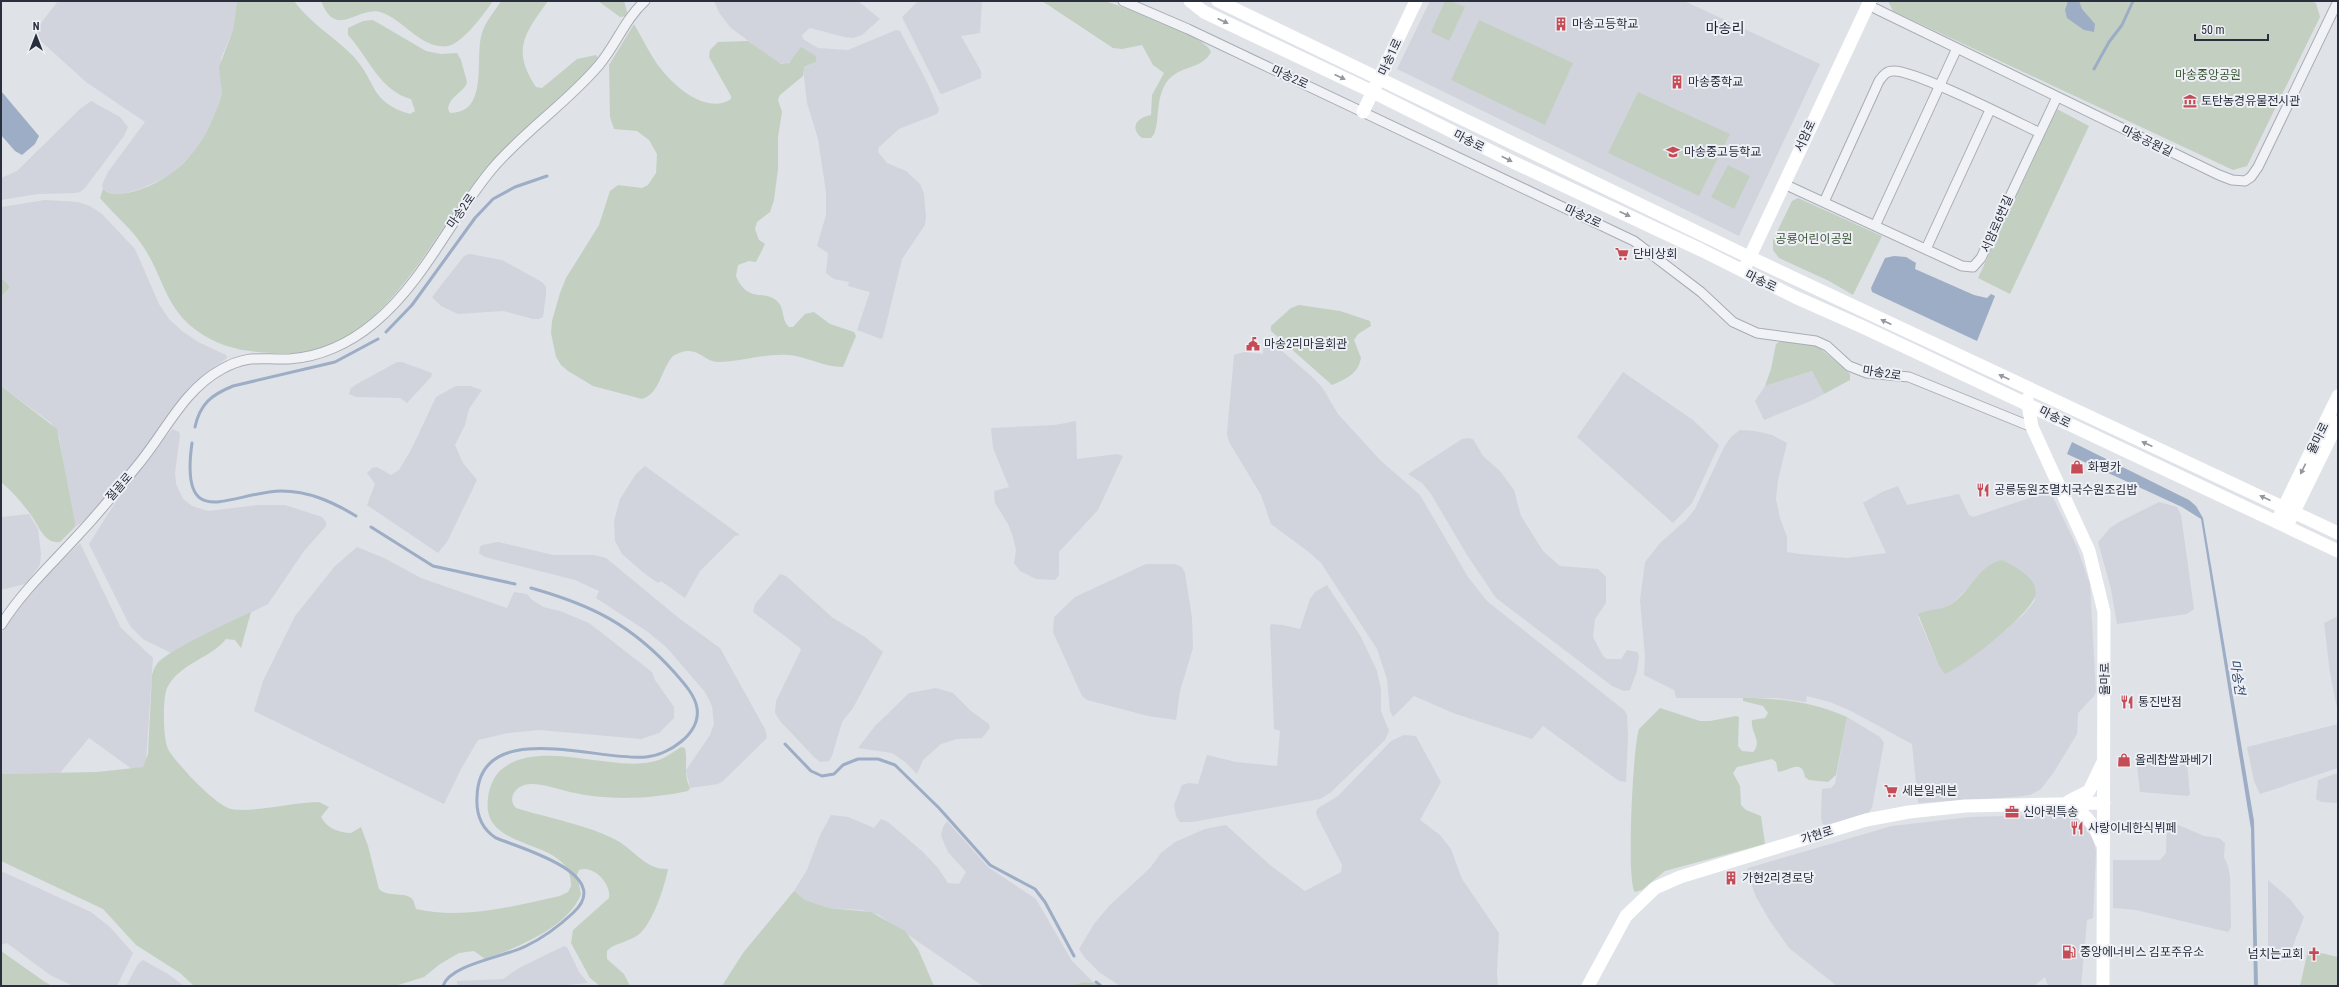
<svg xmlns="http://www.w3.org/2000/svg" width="2339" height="987" viewBox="0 0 2339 987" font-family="'Roboto Condensed','Noto Sans KR',sans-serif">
<rect width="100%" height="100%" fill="#dfe2e7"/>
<path fill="#d1d4dc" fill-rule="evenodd" d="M58,1H237L233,30L221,58L222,93L215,115L196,151L169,176L140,189L123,194L114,195L103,189L102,185L108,172L145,122L86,82L34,35V32Z
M714,1H858L880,19L862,35L853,38L844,37L810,28L802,35L803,39L818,48L848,50L896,30L900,31L926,80L939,109L937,114L899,129L879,147L878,152L887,163L906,171L920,184L924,194L926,217L925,225L902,259L883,337L881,339L857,330L870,292L848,286L849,282L834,279L826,273L828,253L817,246L826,215V192L818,139L807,103L803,68L816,62L792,60L786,64L777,63L730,27L720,14Z
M922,1H982L980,33L961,36L981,71V78L942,94L940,93L902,17L916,3Z
M1430,1H1684L1820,64L1739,236L1397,69Z
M91,101L120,117L128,127L124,136L85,188L80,192L75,193L38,194L1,200V178L17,171L80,109Z
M45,200L78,202L90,206L102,214L135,249L159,304L169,319L182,331L198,342L226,355L227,358L203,375L187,390L144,451L86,519L74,528L59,436L51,423L1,386V297L10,287L1,277V207Z
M470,254L502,260L542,282L546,287V294L543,317L539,319H533L503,311L458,314L441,306L432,297L464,256Z
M1269,340L1310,375L1322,387L1338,414L1360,438L1380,460L1420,495L1468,577L1487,601L1624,710L1627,715L1628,737L1626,782L1619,781L1543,726L1532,739L1453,713L1414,696L1393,717L1390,711L1387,679L1377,649L1321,563L1310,553L1271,524L1261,495L1229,442L1227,434L1234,355L1244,352L1263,354L1264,342Z
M397,362H402L432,373L431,377L407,403L400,398L356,397L349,394L351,388L357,384Z
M1812,371L1824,394L1811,401L1764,420L1755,401L1765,386Z
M1623,372L1693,420L1719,445L1692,503L1673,523L1577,437Z
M456,386H470L482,390L469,409L465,425L455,445L463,463L477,480L447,542L438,553L367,505L375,484L367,473L372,468L377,467L391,475L399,470L411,450L436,397Z
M1076,421L1077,459L1117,454L1123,456L1098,510L1059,552V575L1055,580L1036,579L1020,571L1014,563L1016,550L1013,537L1008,524L995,503L994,491L1009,487L993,448L991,428L1055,425Z
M173,429L179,432L180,435L175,473L176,484L183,499L192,506L208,511L259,505H285L322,517L326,522V526L304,551L268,604L171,653L143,639L130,626L89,544L127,484L159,443Z
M1740,430L1755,431L1772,435L1787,443L1778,480L1776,499L1780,518L1787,537V552L1800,554L1847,558L1886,553L1863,503L1882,492L1898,486L1907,505L1959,494L1969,515L1973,517L2050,491L2077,547L2090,584L2096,692L2094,696L2078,713L2077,734L2054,772L2041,789L2030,795L2015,797L1918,803L1912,744L1851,711L1830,702L1807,696L1806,702L1776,698H1676L1674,690L1644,675L1645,656L1640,600L1645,562L1660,543L1685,521L1695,509L1724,447L1731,437ZM2002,560L2019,570L2032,582L2036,590L2034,602L2023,615L1994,640L1939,666L1918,617L1921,613L1945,608L1953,603L1988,567Z
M1469,438L1473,439L1483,456L1500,471L1514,490L1521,516L1543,551L1560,566L1598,569L1606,577V603L1595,619L1593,637L1603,656L1607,659H1621L1627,650L1637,652L1639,656L1637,671L1630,690L1624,691L1612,686L1496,598L1467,555L1431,494L1422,483L1408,474L1462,439Z
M645,466L740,535L735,536L700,571L685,598L661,581L658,583L645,574L622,554L615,541L614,521L620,499L636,474Z
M2159,502L2177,507L2181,515L2194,609L2187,614L2117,624L2111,589L2098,542L2110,528L2121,521Z
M29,514L38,529L41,553L40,565L25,584L1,590V517Z
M498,542L553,555H594L606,558L680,619L720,648L765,729L767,737L766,739L723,781L718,784L690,788L686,770L710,735L714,724L712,706L705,692L667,648L648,632L596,598L599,591L575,580L485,557L479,553L480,547L482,545Z
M80,543L121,628L153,658L146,762L143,767L132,769L89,738L60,773L1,774V633L33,588Z
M357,547L384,558L421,578L507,608L514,592L527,594L531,599L543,607L560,611L589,623L652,672L655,680L674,707V718L659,733L641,739L539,730L508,733L478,740L461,769L444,804L254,711L263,681L295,616L335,566Z
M1146,564H1175L1182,567L1185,573L1192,618L1193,648L1180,691L1176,720L1148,716L1087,700L1082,696L1053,632L1054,617L1075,597Z
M780,574L786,576L833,618L865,637L883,652L853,708L842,722L832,756L829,761L820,762L814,757L780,721L775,713L776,701L801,650L799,647L753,612L755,604Z
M1327,585L1361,637L1377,671L1381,690V711L1389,731L1385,740L1330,793L1320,799L1192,822H1180L1176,816L1174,805L1182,785L1189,783L1198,784L1207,755L1236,762L1277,766L1280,731L1274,729L1270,627L1271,624L1283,625L1300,629L1310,599L1315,592Z
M2338,616V713L2330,673L2324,623Z
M936,688L953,693L971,711L989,724L990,728L982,738L957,739L941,744L923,760L917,774L905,762L892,753L858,748L875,726L909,693Z
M1847,717L1880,737L1884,743L1872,808L1867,814L1826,826L1822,823L1821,817L1822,789L1831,788L1835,784Z
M2338,724V768L2260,794L2254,781L2247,747Z
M1404,735L1416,736L1441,782L1420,820L1440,835L1451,849L1462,879L1499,933L1497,973L1498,986H1120L1099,972L1085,958L1079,949L1094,924L1109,906L1150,868L1161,853L1175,842L1205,829L1226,825L1270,865L1305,891L1341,872L1342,865L1318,818L1316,812L1318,808L1338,796L1391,741Z
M2186,754L2190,794L2188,796L2140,792L2136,755Z
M2338,773V803L2321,802L2316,799L2318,780Z
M2073,814L2083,820L2094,839L2096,852L2093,918L2087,920L2081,986H2048L2045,977L2034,986H1837L1789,948L1770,921L1756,897L1747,872L1748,868L1892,826L1970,817Z
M831,815L848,817L874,828L881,819L888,822L922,851L938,868L948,883L959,884L966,872L948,852L944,843L941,835L943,827L947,821L988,867L1036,899L1072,961L1094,983L1084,982L1069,986H983L879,915L862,910L829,908L805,900L794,891L807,870L820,835Z
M2167,820L2204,836L2219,838L2225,843L2224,857L2228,866L2230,877L2231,927L2228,932L2136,910L2113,908V860H2160L2166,853Z
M1,871L91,912L110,927L133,953L117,986H73L50,975L7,943L1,945Z
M2268,880L2290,899L2304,917L2289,956L2268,947Z
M564,946L567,947L579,972L588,983L556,986H457V981L503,979L519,968Z
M143,960L168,974L184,986H126L138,964Z"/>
<path fill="#c3d0c1" d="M237,1H294C313,26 334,36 354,57C377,82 369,102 410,114L415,111L411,99C380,91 369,58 348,35V28L363,21L373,20L426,51L441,54L457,53L461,60L467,82C465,92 450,95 448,109L450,113C490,113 474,57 482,33C485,22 495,11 501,1H548C525,33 511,50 536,87L542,88L577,59L596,55L599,59C567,96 526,125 493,162C481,176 468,190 458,206C421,259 386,325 321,348C305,354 288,353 272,353C245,352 218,347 196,330C166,308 164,280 146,251C134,230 115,216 100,198L103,189C112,197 122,194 132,192C181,178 204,146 220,100L222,93L219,67L233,30Z
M321,1H493C484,14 463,43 448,46C423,50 404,21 383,13C359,3 337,42 321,1Z
M598,1H624L627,12L626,16L620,17Z
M1042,1C1061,1 1084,0 1103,1C1119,4 1210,38 1211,52C1201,71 1179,64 1166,83C1154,101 1161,130 1151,138H1142C1129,128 1137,117 1151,115L1152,95L1164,73L1153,65L1142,45L1122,49L1113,48Z
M1445,1H1451L1465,7L1449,41L1431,32Z
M1888,1H2310L2316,3L2320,17L2247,166L2233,170L1893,11Z
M1479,20L1573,63L1545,125L1451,80Z
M634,24C643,39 650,55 661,69C675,87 707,115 731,99V96L709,57L710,50L718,42L748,41L781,64L789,63L801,47L816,56V62L804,67L803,76L780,95L778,100L782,112L778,137V169L774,200L770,212L757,222L755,229L759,240L765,244L756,262L749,261L738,265L736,276C749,305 764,288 778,302C785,309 781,320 789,327H793L805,314L814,312L830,324L854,332L856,336L843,367C824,367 808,357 789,355C765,353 742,362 718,362C702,362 698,342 673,356C661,369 660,394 642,399L593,386L568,371L561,365L556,357L551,333L552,321L560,293L566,278L599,225L610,191L618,185L642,188L648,185L656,173L657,154L649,140L637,131L614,129L610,117L609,65Z
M1638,92L1730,134L1699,196L1608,153Z
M2057,109L2089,126L2010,294L1978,278Z
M1728,165L1750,176L1734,209L1711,197Z
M1798,198L1882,236L1853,295L1829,281L1779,258L1773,250V240L1792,201Z
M1,277L10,287L1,297Z
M1299,305L1340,311L1370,321L1371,326L1358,334L1354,340L1361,358C1358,374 1346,379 1332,385L1271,331V326L1291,308Z
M1779,342H1799L1816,345L1846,370L1850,374V380L1824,394L1812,371L1765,386L1771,369L1776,344Z
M1,386L57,429L75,523L74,528L60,542C45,544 39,527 33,518C25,506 12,491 1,482Z
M2002,560C2014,566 2035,576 2036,592C2037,610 1962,668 1945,674L1939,666L1918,614C1929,608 1943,611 1953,603C1970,591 1980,564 2002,560Z
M251,612L241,648L235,640L226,639C211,658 181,663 168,686C162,695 163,739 168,749C175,762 216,806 231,809C253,813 294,802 319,802L329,807L321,817C327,828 339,833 351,833L361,827L368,846L379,889C387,898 408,891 413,900C414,902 415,906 416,909C463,920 514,906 560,896L568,892L571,886C573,835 480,855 488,798C489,788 494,775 502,769C539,739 608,771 651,762C663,760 672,753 681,747L685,748C688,762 683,775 690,788L688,791C651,799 608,801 570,792C557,789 534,780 522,786C512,790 509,802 516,808C548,818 588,825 616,840C634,849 645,870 668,869C665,886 652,925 638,935C629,942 614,943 607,951V959L624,974L630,986H600L590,978L571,943L573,930L609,898C612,884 593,864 579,870L577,875L581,894C569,927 516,948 485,959L474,951L459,953L440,964L424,977L395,986H194L180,973L136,945L103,909L1,861V774L97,772L143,767L148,754L152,675C153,672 154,667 157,664C166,651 234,620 251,612Z
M1743,698C1780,698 1813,702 1847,717L1836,775L1828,782L1809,780L1805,777C1802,758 1789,771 1778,772L1776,762L1772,759L1737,767L1733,773L1740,786L1741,805L1746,810L1761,816L1765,844L1665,871L1642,890L1635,892C1626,881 1633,746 1639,729L1660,708L1700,721H1710L1736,716L1739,717L1738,746L1742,751L1753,752C1763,742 1750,732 1752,720L1765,718L1768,713L1763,706L1743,701Z
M794,891L805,900L829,908L871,912L905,931L918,949L934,986H722L743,953Z
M2308,950L2338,957V986H2300Z
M1,951L45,982L52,986H1Z
M1084,982L1094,983L1098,986H1069Z"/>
<path fill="#9cadc5" d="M2068,1H2079L2082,9L2095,24L2094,32L2084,30L2067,18L2065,10Z
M1,91L39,136L35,144L22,155L15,151L1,135Z
M1894,256L1906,257L1916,263L1915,269L1974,295L1987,298L1991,294L1995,296L1977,341L1872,292L1871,288L1885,258Z
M2072,442L2189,500L2196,506L2203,518L2254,821L2258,986H2254L2251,829L2201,519L2182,507L2067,454Z"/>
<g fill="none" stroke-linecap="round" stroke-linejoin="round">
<path stroke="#9cadc5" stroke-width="3" d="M2094,69L2109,42L2122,25L2133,1
M386,332L412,305L475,218L493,199L515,187L547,176
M195,427C200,404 211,395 233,386L335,362L378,339
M192,443C179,535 231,492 281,491C309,491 333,502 356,516
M371,527L433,566L515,584
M785,744L811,771L822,776L834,774L843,765L858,759H878L895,765L939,808L990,865L1035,889L1045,902L1074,956
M1096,982L1101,986
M443,986C450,964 505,957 526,946C543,938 559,926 573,913C616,874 520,848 496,838C482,829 476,814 477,797C479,716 599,762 646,757C668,755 701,734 697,708C695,695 683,682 675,673C632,625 592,605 531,588"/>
<g stroke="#a8acb4" stroke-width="11">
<path id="street" d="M1123,1L1188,29L1634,241L1701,292L1733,322L1757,333L1816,341L1827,346L1849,366L1867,373L1909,377L2032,427
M1868,5L2219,175L2232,180L2245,181L2251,177L2258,167L2338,1
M1784,184L1962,266L1973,267L1981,258L2057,97
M1824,202L1879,81C1883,76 1886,71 1893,71C1913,69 2015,121 2040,133
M1875,226L1957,48
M1926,249L1990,110
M1,625C23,590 53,563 80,533C100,512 119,488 137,466C165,433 183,390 222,369C249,354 261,360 289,359C320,357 350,343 374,323C424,282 451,218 492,169C524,131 567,103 599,65C616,45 625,19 645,1"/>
</g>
<use href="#street" stroke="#f1f2f6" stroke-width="9"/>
<path stroke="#fff" stroke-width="13" d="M1190,1L1204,12L1373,92L1513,162L1701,250L1795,297L1865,328L2338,551
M1218,1L1749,257L2338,533
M1363,112L1416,1
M1746,265L1870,1
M2027,399L2032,427L2089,551L2104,612L2103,986
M2280,515L2338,396
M2290,520L2338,422
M2069,801L2089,791L2102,764
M2066,803C2085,813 2093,822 2101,842
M1588,986L1626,916L1655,888L1680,877L1866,820L1909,812L1965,806L2104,803"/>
</g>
<defs><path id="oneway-solid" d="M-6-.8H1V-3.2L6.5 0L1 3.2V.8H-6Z"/></defs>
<g fill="#94979e">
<use href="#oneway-solid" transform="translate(1223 21) rotate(25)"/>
<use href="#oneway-solid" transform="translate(1340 77) rotate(25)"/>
<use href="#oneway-solid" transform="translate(1507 159) rotate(27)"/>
<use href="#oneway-solid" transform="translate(1625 214) rotate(25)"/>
<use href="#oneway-solid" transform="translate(1886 322) rotate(-155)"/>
<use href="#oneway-solid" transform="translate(2004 377) rotate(-155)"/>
<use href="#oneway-solid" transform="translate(2147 444) rotate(-155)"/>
<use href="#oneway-solid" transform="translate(2303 469) rotate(116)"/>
<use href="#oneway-solid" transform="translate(2265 498) rotate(-155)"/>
</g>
<defs>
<g id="building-bare" transform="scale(1.08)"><path d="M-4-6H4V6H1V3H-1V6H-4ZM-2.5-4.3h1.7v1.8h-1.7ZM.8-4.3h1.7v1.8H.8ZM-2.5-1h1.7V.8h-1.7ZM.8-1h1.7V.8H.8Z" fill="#c54b55" stroke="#eef0f5" stroke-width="2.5" paint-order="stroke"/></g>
<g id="museum-bare" transform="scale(1.08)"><path d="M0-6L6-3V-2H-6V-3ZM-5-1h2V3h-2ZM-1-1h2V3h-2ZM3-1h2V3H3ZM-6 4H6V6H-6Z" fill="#c54b55" stroke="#eef0f5" stroke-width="2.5" paint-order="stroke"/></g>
<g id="school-bare" transform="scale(1.08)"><path d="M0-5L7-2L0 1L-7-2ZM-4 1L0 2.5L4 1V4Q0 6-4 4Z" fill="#c54b55" stroke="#eef0f5" stroke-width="2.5" paint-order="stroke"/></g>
<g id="supermarket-bare" transform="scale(1.08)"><path d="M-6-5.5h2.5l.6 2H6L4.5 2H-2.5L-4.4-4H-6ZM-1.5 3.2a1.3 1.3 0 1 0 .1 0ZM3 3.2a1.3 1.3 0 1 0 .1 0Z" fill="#c54b55" stroke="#eef0f5" stroke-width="2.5" paint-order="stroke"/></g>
<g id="civic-bare" transform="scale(1.08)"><path d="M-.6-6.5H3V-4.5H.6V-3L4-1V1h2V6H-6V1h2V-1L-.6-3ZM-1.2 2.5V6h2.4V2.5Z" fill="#c54b55" stroke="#eef0f5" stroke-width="2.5" paint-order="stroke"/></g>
<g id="shop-bare" transform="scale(1.08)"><path d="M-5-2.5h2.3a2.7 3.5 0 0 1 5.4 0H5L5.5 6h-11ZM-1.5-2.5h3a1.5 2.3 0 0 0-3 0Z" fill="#c54b55" stroke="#eef0f5" stroke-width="2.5" paint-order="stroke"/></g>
<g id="restaurant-bare" transform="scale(1.08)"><path d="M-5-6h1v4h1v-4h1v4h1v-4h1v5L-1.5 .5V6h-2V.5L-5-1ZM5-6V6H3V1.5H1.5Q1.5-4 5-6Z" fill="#c54b55" stroke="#eef0f5" stroke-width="2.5" paint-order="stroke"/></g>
<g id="office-bare" transform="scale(1.08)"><path d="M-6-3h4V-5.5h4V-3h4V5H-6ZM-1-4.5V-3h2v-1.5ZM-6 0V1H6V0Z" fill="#c54b55" stroke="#eef0f5" stroke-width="2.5" paint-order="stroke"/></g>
<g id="fuel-bare" transform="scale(1.08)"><path d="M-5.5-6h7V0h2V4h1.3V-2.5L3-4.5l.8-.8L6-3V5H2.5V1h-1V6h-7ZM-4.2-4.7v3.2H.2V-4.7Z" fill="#c54b55" stroke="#eef0f5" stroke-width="2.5" paint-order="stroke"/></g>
<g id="church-bare" transform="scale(1.08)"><path d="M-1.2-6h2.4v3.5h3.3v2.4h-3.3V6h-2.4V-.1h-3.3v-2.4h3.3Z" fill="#c54b55" stroke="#eef0f5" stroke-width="2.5" paint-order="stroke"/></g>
</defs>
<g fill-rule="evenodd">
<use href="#building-bare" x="1561" y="24"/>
<use href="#building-bare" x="1677" y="82"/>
<use href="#museum-bare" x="2190" y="101"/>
<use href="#school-bare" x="1673" y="152"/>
<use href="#supermarket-bare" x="1622" y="254"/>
<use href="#civic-bare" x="1253" y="344"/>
<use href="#shop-bare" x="2077" y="467"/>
<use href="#restaurant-bare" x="1983" y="490"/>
<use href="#restaurant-bare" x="2127" y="702"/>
<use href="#shop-bare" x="2124" y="760"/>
<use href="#supermarket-bare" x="1891" y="791"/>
<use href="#office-bare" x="2012" y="812"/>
<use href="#restaurant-bare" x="2077" y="828"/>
<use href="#building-bare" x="1731" y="878"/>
<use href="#fuel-bare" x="2069" y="952"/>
<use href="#church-bare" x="2314" y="954"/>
</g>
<g text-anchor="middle" stroke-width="4" stroke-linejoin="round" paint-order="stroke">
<g font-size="12" fill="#292f3d" stroke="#eef0f5" text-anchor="start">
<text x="1572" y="28">마송고등학교</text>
<text x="1688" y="86">마송중학교</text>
<text x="2201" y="105">토탄농경유물전시관</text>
<text x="1684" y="156">마송중고등학교</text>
<text x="1633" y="258">단비상회</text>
<text x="1264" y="348">마송2리마을회관</text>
<text x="2088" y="471">화평카</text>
<text x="1994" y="494">공릉동원조멸치국수원조김밥</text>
<text x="2138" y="706">통진반점</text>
<text x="2135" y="764">올레찹쌀꽈베기</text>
<text x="1902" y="795">세븐일레븐</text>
<text x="2023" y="816">신아퀵특송</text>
<text x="2088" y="832">사랑이네한식뷔페</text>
<text x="1742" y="882">가현2리경로당</text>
<text x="2080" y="956">중앙에너비스 김포주유소</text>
<text x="2303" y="958" text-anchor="end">넘치는교회</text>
</g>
<g font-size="12" fill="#292f3d" stroke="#eef0f5">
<text transform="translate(1390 57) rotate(-65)" y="4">마송1로</text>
<text transform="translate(1290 77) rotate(25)" y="4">마송2로</text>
<text transform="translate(1805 136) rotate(-65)" y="4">서암로</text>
<text transform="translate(1469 141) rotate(27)" y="4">마송로</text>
<text transform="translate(2147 141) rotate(26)" y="4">마송공원길</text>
<text transform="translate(461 211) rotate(-55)" y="4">마송2로</text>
<text transform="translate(1583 216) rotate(25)" y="4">마송2로</text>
<text transform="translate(1997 224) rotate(-66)" y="4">서암로6번길</text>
<text transform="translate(1761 281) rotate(26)" y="4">마송로</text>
<text transform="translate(1882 373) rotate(9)" y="4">마송2로</text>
<text transform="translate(2055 417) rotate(26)" y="4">마송로</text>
<text transform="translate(2318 438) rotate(-64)" y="4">율마로</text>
<text transform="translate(119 487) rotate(-49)" y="4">절골로</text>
<text transform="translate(2105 679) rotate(-90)" y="4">율마로</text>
<text transform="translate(1817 835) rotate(-17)" y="4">가현로</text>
</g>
<g font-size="12" fill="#3b5837" stroke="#eef0f5">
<text x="2208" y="79">마송중앙공원</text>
<text x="1814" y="243">공룡어린이공원</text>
</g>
<g font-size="13" font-style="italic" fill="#364b6e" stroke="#eef0f5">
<text transform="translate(2238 677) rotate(81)" y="5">마송천</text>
</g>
<g font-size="14" fill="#1b202e" stroke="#eef0f5">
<text x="1725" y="33">마송리</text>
</g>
</g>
<rect width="2339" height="987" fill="none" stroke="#292f3d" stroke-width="4"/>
<g transform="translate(36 36)" stroke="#eef0f5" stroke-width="3" paint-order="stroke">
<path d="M0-3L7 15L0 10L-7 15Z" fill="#292f3d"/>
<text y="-6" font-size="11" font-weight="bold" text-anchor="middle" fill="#292f3d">N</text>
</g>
<path d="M2195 34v6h73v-6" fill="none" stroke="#292f3d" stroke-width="2"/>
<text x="2201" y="34" font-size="12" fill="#292f3d" stroke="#eef0f5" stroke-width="3" paint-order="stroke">50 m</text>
</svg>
